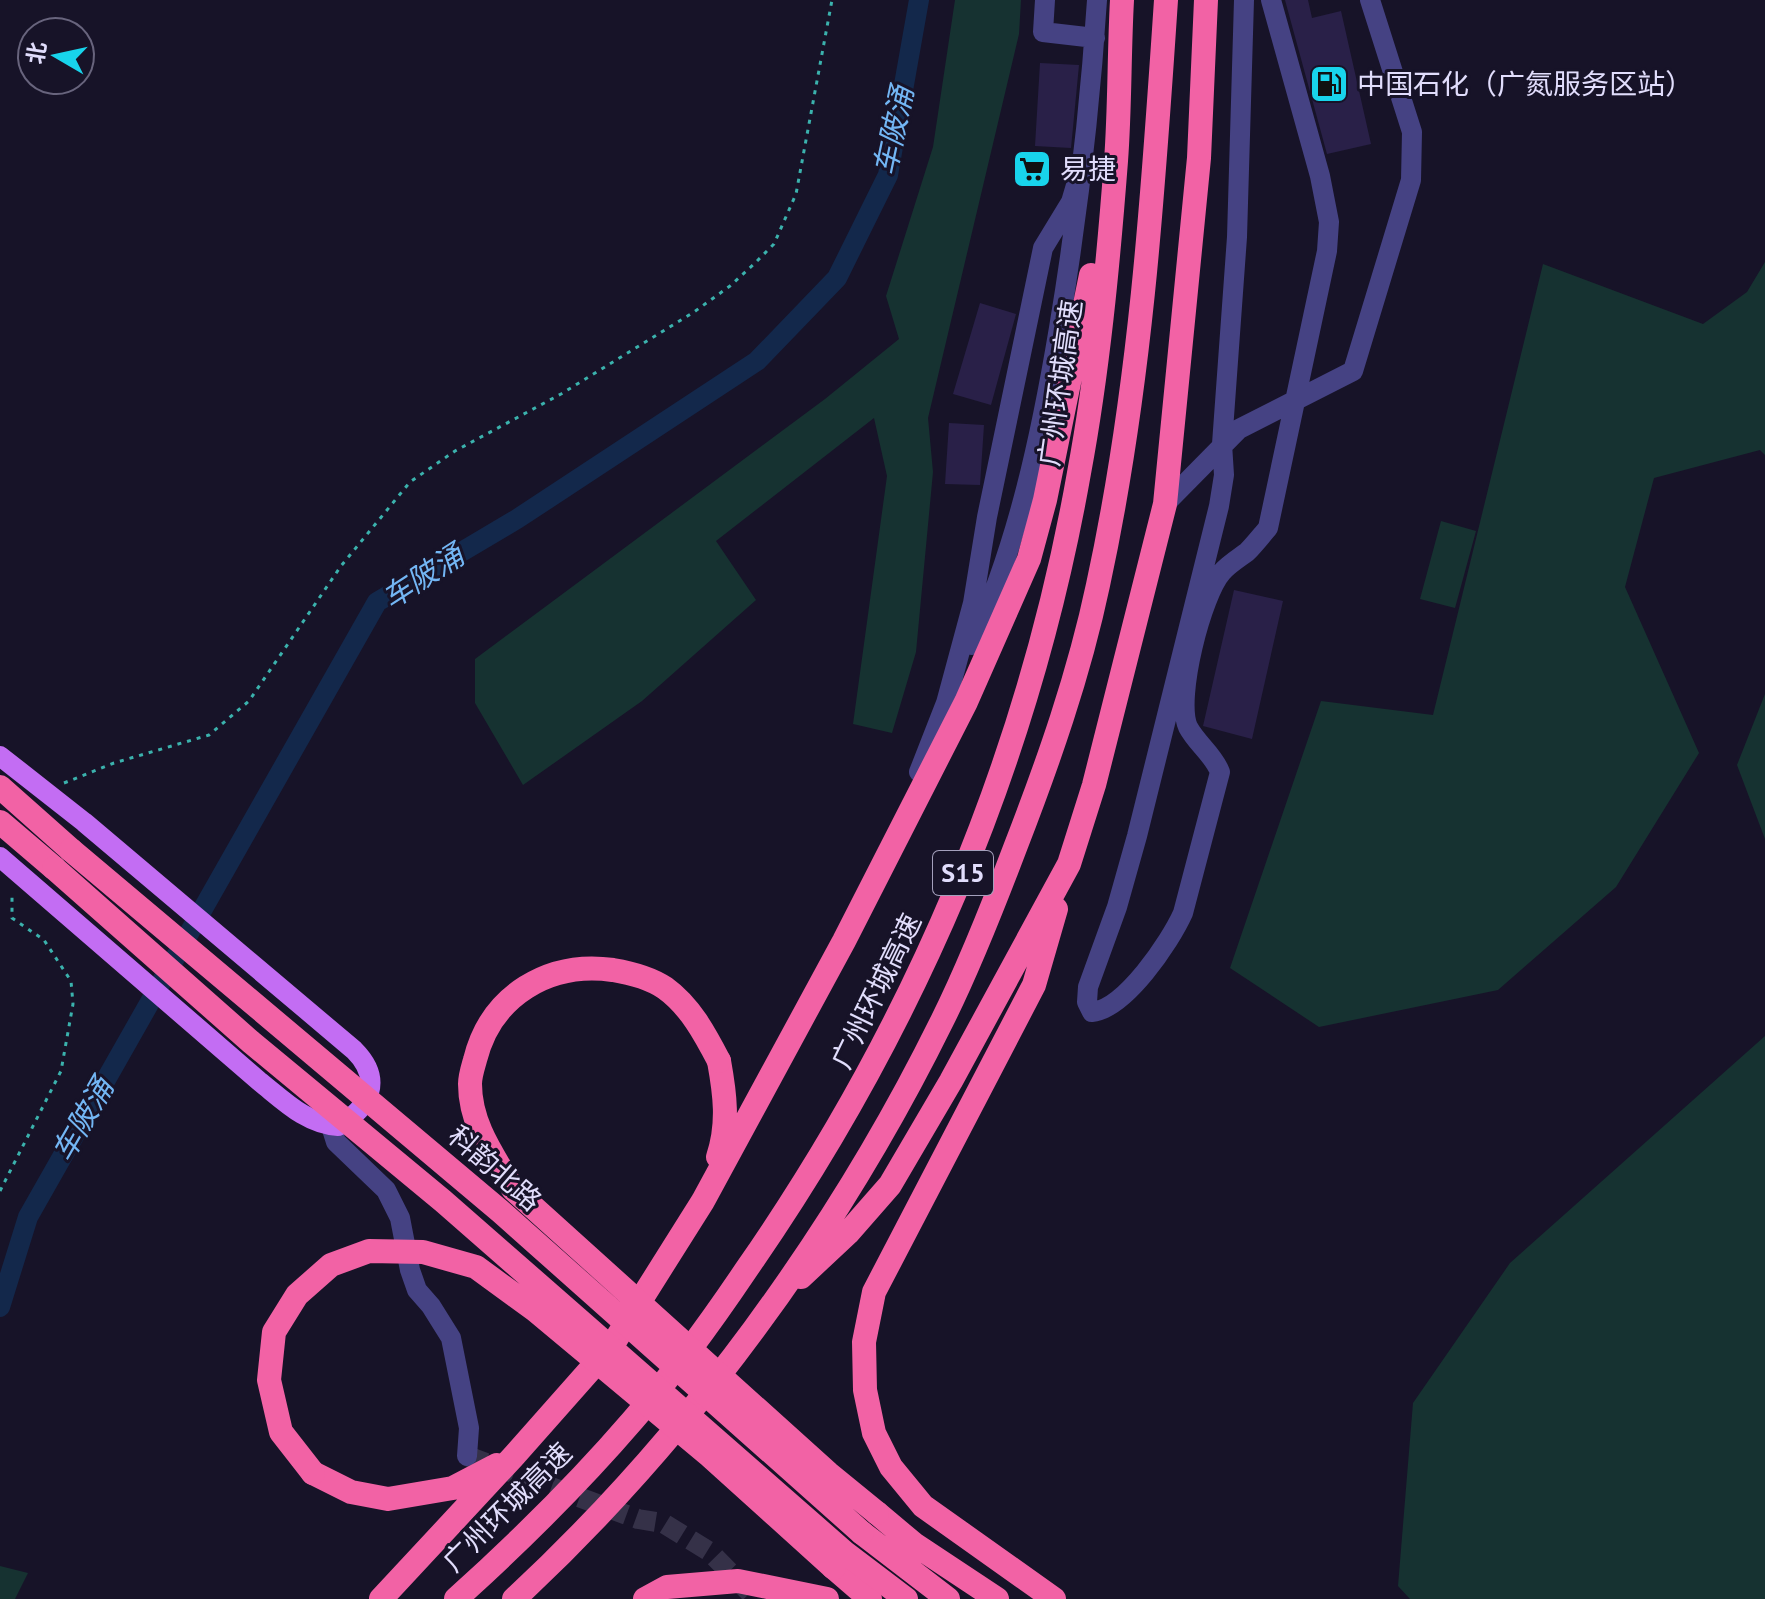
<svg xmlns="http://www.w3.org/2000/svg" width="1765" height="1599" viewBox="0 0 1765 1599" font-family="'PT Sans','Noto Sans SC',sans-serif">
<rect width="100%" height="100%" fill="#171328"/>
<path fill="#163231" d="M955,0H1021L1019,34L928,418L933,472L916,652L892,733L853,724L887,476L874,418L716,541L756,600L642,701L523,785L475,703V659L825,399L899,339L886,296L933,147Z
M1765,262V455L1760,450L1654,478L1625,587L1699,753L1616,887L1498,990L1319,1027L1230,968L1321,701L1433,715L1543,264L1703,324L1747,292Z
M1441,521L1476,531L1455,608L1420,599Z
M1765,694V839L1737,765Z
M1765,1036V1599H1410L1398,1586L1413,1403L1510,1263Z
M0,1566L28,1573L15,1599H0Z"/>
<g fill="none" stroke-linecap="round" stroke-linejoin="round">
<path stroke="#13284b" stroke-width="20" d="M0,1307L28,1217L377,602L517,519L757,361L837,278L888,175L919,0"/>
</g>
<path fill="#292048" d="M1285,0H1308L1312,18L1341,11L1371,144L1327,154Z
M1040,63L1079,65L1071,148L1035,146Z
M980,303L1016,314L991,405L953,394Z
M949,423L984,425L980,485L945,484Z
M1234,590L1283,601L1252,739L1203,726Z"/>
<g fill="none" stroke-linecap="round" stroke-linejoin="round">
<path stroke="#353148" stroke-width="20" stroke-dasharray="20 10" stroke-linecap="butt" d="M467,1456L638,1519L663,1523L710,1552L756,1599"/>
<path stroke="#3bb2ad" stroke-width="3" stroke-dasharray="4 6" stroke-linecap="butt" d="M64,783L114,763L209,735L249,701L341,566L410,482L455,451L561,394L694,312L730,286L755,263L774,244L796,194L832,0
M0,1191L61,1071L73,1004L71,981L44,940L12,918V892"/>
<path stroke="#454283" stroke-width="20" d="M1045,0L1043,32L1095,38
M1244,0L1237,237L1222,444L1224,475L1219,506L1137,836L1117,907L1088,987L1087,1002L1092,1012C1125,1009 1170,942 1183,913L1220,772C1213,754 1197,744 1188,727C1175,698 1202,594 1222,572C1229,564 1239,558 1247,552C1254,545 1261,536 1268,528L1327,251L1329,222L1320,176L1271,0
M1165,504L1239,429L1353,371L1411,180L1412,132L1370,0
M972,645C1018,544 1041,436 1059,328C1077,219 1090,110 1097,0
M919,772L946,703L973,603L987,517L1043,248L1071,202L1084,158
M331,1126L336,1142L386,1190L400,1218L410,1270L417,1290L431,1306L451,1338L469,1428L467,1456"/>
<path stroke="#c36df3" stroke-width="20" d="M0,756L84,822L354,1050C383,1079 371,1107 338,1126C306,1124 283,1100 259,1081L0,857"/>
<path stroke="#f262a5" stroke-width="24" d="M0,787L71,850
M0,822L54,868
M718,1157C729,1124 725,1094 719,1061
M801,1277L848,1233L890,1185L951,1081L1069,864L1094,785L1165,504L1199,158L1206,0
M313,1473L351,1492L388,1499L453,1488L497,1465
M877,1513L914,1544L997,1599
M862,1533L948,1599
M834,1568L870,1599
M381,1599L513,1457L613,1344L703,1201L844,941L966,702L1029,559L1045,500L1091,275
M456,1599C518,1543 578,1484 633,1420C674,1373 711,1322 746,1270C913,1030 1028,762 1079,473C1098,371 1108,265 1116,161C1120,108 1119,54 1122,0
M514,1599C688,1438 837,1234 942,1021C970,965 993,906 1015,848C1048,763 1079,675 1098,585C1140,392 1153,196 1166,0
M645,1599L667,1587L738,1581L827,1599
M1054,1599L923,1506L891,1467L874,1433L865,1390L864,1342L874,1292L1034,985L1056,909"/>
<path stroke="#f262a5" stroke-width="24" d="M71,850L500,1211L862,1533
M54,868L251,1042L443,1201L844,1552L906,1599
M719,1061C705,1034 690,1006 665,988C650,978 631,973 613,970C549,961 491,995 475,1060C473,1067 470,1076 470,1084C470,1124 493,1155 513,1189L828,1473L877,1513
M313,1473L281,1432L269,1380L274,1332L297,1295L331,1265L369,1251L423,1252L476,1267L535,1310L710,1456L834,1568"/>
</g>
<defs>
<g id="fuel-square" transform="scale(2)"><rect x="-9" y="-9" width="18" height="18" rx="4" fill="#18d4ec" stroke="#171328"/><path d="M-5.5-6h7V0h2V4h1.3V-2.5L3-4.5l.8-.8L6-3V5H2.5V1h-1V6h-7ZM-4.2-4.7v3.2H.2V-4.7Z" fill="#111"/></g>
<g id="supermarket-square" transform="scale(2)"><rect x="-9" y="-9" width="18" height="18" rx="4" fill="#18d4ec" stroke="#171328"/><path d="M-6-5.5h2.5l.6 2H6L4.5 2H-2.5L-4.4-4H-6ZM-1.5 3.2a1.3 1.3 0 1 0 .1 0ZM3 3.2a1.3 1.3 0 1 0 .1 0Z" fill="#111"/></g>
</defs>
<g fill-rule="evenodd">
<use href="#fuel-square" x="1329" y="84"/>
<use href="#supermarket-square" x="1032" y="169"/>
</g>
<g text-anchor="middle" stroke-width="6" stroke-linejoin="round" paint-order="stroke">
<rect fill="#171328" stroke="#a4a0bc" stroke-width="2" x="933" y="851" width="60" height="44" rx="6"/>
<g font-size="26" font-weight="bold" fill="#e1ddfc">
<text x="963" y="882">S15</text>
</g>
<g font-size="28" fill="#e1ddfc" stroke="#171328" text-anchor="start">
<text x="1357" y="94">中国石化（广氮服务区站）</text>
<text x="1060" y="179">易捷</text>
</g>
<g font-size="28" fill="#e1ddfc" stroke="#171328">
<text transform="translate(1060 383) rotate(-82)" y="10">广州环城高速</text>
<text transform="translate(876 991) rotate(-64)" y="10">广州环城高速</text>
<text transform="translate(495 1168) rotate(41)" y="10">科韵北路</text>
<text transform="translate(507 1507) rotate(-45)" y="10">广州环城高速</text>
</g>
<g font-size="30" font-style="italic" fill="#73b6f4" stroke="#171328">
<text transform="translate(894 131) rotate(-78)" y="10">车陂涌</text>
<text transform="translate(423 577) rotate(-33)" y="10">车陂涌</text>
<text transform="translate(83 1120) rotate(-60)" y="10">车陂涌</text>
</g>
</g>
<g transform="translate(56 56) rotate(279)"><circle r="38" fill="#171328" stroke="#68647d" stroke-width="2"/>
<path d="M0-6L14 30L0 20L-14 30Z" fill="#18d4ec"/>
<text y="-12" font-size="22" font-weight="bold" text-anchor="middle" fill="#e1ddfc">北</text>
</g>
</svg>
